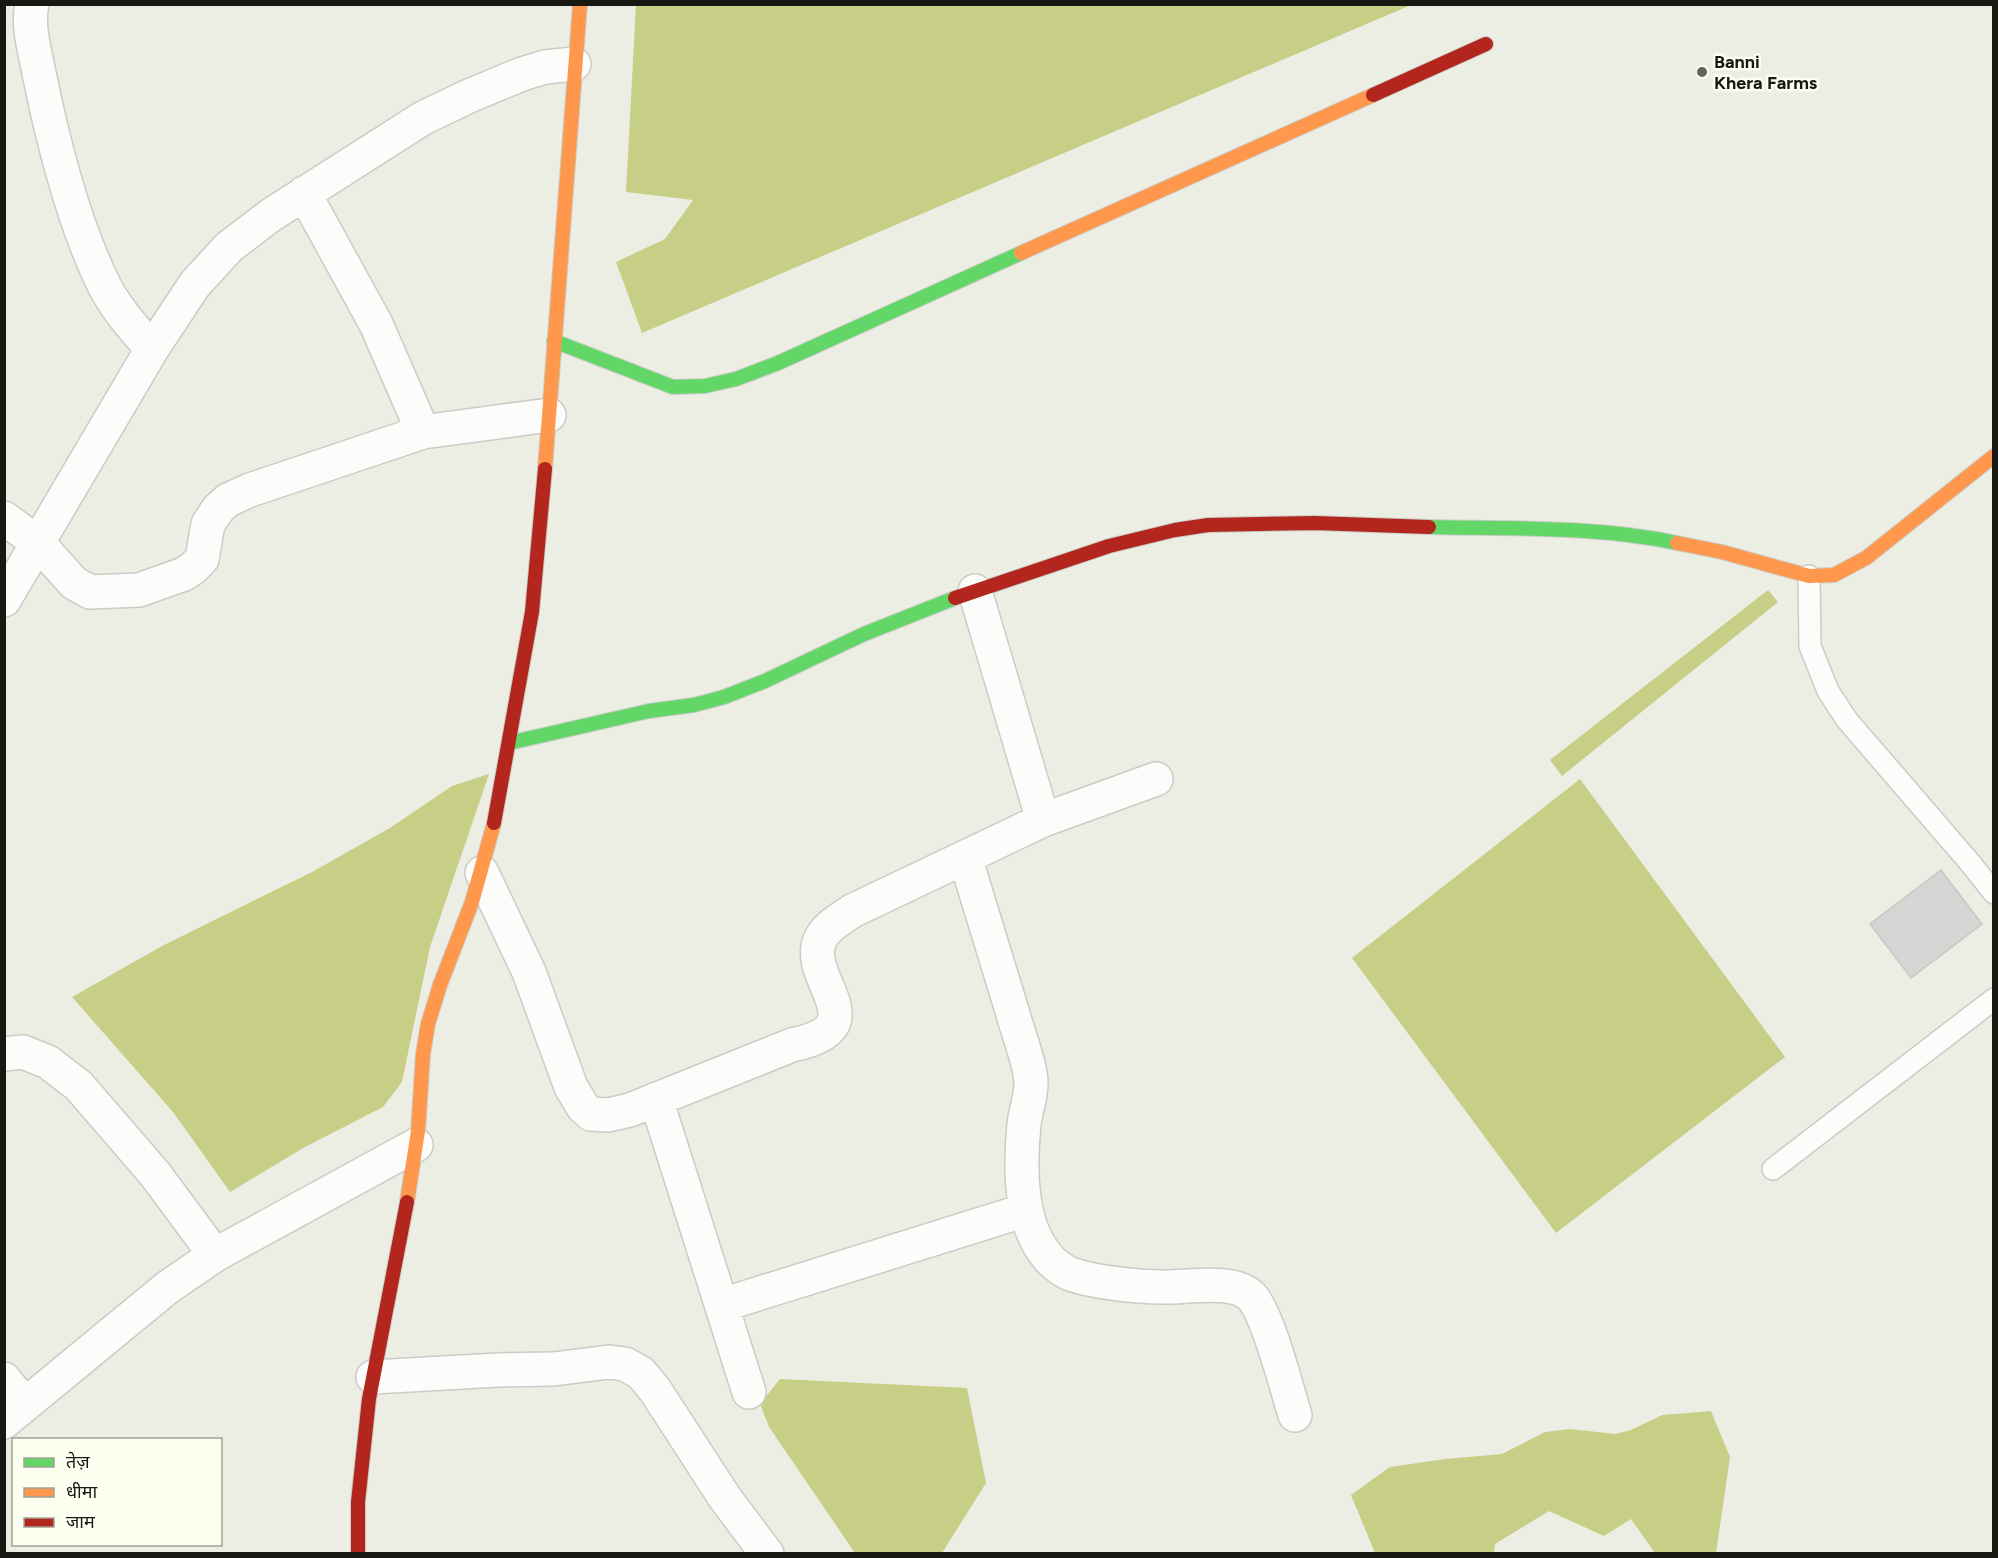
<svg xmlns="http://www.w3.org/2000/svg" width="1998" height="1558" viewBox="0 0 1998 1558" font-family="Figtree,'Noto Sans Devanagari',sans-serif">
<rect width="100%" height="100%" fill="#eceee4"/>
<path fill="#c7ce86" d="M636,5V4L1411,5L642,333L616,262L665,239L693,200L626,192Z
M1768,590L1778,602L1562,776L1550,760Z
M489,774L430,947L402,1082L383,1107L305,1147L230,1192L173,1112L72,997L164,945L312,872L390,828L452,786Z
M1580,779L1785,1057L1556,1233L1352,958Z
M780,1379L967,1388L986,1483L942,1553H855L769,1427L760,1404Z
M1711,1411L1730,1457L1716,1553H1655L1631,1519L1604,1536L1549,1511L1495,1544L1494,1553H1375L1351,1495L1390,1467L1445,1459L1502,1454L1545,1432L1570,1429L1615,1434L1631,1430L1662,1415Z"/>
<path fill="#d4d6d4" stroke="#c7c8c6" stroke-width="1.5" d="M1941,870L1982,924L1911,978L1870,924Z"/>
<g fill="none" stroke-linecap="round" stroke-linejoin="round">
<g stroke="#caccc5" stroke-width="24">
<path id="lane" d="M1809,576L1810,646L1828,691L1847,720L1971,864L1994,893
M1773,1169L1994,999"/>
</g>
<g stroke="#caccc5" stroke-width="36">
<path id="street" d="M32,4C27,26 35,52 39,73C53,142 73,223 105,287C117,310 136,331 152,349
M304,193L376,324L423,432
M4,518L38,543L74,583L90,592L139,590L184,574L193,568L202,559L208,524L218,509L228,500L250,490L423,432L549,415
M975,591L1043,820
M4,600L152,349L195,284L229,247L271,215L423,118L469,96L522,74L545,67L574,64
M965,857C981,909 997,962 1013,1014C1018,1033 1031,1065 1031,1084C1031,1098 1025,1112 1024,1125C1020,1165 1019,1223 1047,1256C1051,1262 1062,1270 1068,1273C1090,1282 1138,1287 1162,1287C1186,1288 1233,1278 1251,1296C1268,1313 1287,1390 1295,1415
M482,873L529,972L571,1087L583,1107L591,1114L608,1115L630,1110L792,1045C882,1027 800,978 821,938C827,926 841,919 852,911L1043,820L1156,779
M4,1054L23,1052L48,1062L79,1086L155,1174L215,1255
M656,1099L749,1392
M722,1305L1026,1210
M373,1377L498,1370L554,1369L609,1362L625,1364L641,1373L655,1390L725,1498L767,1554
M4,1379L25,1405
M4,1422L168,1287L215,1255L416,1145"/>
</g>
<g stroke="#caccc5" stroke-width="16">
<path id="fast" d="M554,341L673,387L705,386L736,379L778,363L1021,253
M1429,527C1511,529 1596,526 1677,543
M509,743L649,711L694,705L724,697L765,681L864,634L955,598"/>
</g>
<g stroke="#caccc5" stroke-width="16">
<path id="slow" d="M1021,253L1373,95
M545,469L580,4
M1677,543L1722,552L1809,576L1834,575L1866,558L1994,456
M407,1202L418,1131L423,1054L428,1024L440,985L472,902L494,823"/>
</g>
<g stroke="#caccc5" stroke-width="16">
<path id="jam" d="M1373,95L1486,44
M955,598L1109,546L1175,530L1208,525L1315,523L1429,527
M494,823L532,612L545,469
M358,1554V1502L369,1399L407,1202"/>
</g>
<use href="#lane" stroke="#fcfcfb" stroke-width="21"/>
<use href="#street" stroke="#fcfcfb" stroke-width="33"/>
<use href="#fast" stroke="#63d668" stroke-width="14"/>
<use href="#slow" stroke="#ff974d" stroke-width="14"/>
<use href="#jam" stroke="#b3261e" stroke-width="14"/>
</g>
<circle fill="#62635c" stroke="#fcfeef" stroke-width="2" cx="1702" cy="72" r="6"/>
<g text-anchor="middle" stroke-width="5" stroke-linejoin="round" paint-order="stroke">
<g font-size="18" font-weight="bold" fill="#171812" stroke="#fcfeef" text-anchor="start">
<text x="1714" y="68">Banni<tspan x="1714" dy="21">Khera Farms</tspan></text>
</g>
</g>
<rect width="1998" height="1558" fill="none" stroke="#171812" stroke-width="12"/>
<rect x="12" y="1438" width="210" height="108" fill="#fcfeef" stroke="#a0a297" stroke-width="1.5"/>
<rect x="24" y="1458" width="30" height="9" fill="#63d668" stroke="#a0a297" stroke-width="1.5"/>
<text x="66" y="1468" font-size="18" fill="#171812">तेज़</text>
<rect x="24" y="1488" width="30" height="9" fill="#ff974d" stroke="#a0a297" stroke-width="1.5"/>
<text x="66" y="1498" font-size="18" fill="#171812">धीमा</text>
<rect x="24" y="1518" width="30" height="9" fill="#b3261e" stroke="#a0a297" stroke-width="1.5"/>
<text x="66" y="1528" font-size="18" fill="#171812">जाम</text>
</svg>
